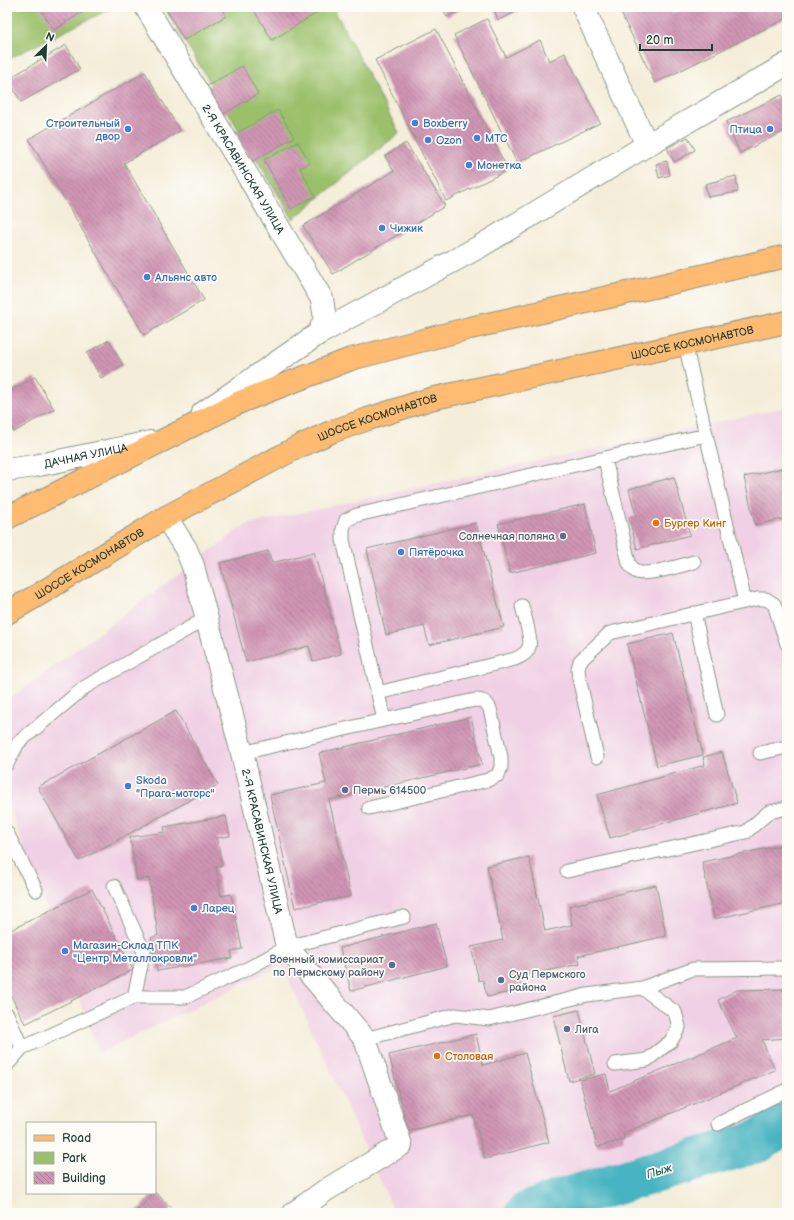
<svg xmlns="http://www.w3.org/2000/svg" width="794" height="1220" viewBox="0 0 794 1220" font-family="'Balsamiq Sans',sans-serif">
<defs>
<pattern id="building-back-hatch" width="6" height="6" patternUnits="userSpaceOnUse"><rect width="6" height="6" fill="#d095b4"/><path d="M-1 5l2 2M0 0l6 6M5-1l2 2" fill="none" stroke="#a87b93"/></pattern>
</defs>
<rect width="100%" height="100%" fill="#fdfcf7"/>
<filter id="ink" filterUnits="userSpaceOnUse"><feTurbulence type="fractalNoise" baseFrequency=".025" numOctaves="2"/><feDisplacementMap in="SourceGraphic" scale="8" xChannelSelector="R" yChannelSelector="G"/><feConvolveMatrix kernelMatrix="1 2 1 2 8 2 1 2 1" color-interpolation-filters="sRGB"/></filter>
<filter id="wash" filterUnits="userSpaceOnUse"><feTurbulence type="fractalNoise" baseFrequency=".012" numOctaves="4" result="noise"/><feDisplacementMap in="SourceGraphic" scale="16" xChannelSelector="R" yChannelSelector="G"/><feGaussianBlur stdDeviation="0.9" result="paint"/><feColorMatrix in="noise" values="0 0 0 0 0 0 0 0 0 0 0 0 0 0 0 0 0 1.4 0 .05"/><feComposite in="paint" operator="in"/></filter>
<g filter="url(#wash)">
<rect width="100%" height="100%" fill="#f4edd9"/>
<path fill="#f0d0e4" d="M787,407V1106L643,1168L511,1213H395L282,965L99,1053L7,801V701L245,525Z"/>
<path fill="#9bc06b" stroke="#5d7e50" d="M7,7H114L10,58L7,53Z
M164,7H333L399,133L293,219Z"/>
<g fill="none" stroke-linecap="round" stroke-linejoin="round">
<path stroke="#46b4c1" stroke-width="43" d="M527,1213L558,1201L759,1141L787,1123"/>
</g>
<g id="blocks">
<path fill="url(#building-back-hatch)" d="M39,7H81L84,11L54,30Z
M169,7H230L224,11L226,16L184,40L166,9Z
M252,7H317L320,11L272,40Z
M442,7H465L447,17Z
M493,7H528L498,20Z
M618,7H669L672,13L685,7H787V18L655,83Z
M487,19L506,57L540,40L549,61L565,53L600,123L517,163L454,35Z
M436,29L508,170L446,201L375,60Z
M66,45L80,69L21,102L8,79Z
M242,66L258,94L220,116L204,88Z
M145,72L180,131L124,163L204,300L144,335L29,139Z
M782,95L787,105V130L740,153L726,122Z
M278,110L294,137L252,162L235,134Z
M688,137L695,150L674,162L667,148Z
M298,142L310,163L300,168L315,196L291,209L264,160Z
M406,143L445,206L333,274L303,226L394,171L385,156Z
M667,161L670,175L659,178L656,164Z
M736,176L738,192L708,197L705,184Z
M109,340L123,365L101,378L87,353Z
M35,377L54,409L14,432L7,421V393Z
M787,467V518L755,525L744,477Z
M674,477L690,535L637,549L629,518L636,516L629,489Z
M585,504L596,553L510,573L498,524Z
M476,523L504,627L429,645L424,626L386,635L367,549Z
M268,551L272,563L314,552L341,654L313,661L309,646L246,662L220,563Z
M673,633L703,755L657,766L627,644Z
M176,711L218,785L79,861L38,787Z
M471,717L482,764L329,800L351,896L295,908L270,795L326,783L319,753Z
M722,752L737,803L610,838L597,795L705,765L703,757Z
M226,816L230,836L217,838L222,866L216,867L221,896L231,894L242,949L231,951L232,958L157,971L151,938L158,935L149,878L137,880L130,837L165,832L164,827Z
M787,844V903L714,919L702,862Z
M529,857L545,931L572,925L569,906L656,885L666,936L578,956L580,964L522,976L524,989L487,997L483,980L479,981L471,947L503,940L487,866Z
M92,889L133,970L25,1024L7,988V932Z
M436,923L447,966L351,991L340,948Z
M787,989V1038L762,1040L775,1070L624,1133L623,1140L597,1147L580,1080L606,1074L610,1091L737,1038L718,1000L737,990Z
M579,1010L595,1074L569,1081L553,1016Z
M476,1034L483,1065L525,1053L549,1142L485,1159L473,1115L408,1131L389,1055Z
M154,1193H156L172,1208L167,1213H135Z"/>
</g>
</g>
<g filter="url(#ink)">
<use href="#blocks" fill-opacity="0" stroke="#8a9586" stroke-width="1"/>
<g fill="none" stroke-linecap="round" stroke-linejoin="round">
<g stroke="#8a9586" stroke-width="15">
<path id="lane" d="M685,344L745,602
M605,459L629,563C631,567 633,570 637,572C647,576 683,565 694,562
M694,613L717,715
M378,693L515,659C521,656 527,654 529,647C532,640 524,614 522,606
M242,753L384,720L343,540V529L346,520L357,515L706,435
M760,753L787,747
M597,757L579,678L578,669L580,661L610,633L757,599H766L774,604L787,644
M7,764L18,743L85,687L207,618
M369,808L488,780L498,775L501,767V757L490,709C487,702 483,700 475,700L384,720
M7,833L36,890
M567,871L746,832L769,812L787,808
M114,886L144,952L134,997
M7,1014L22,1048
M365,1039L455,1015L489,1019L587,995L642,988L693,969L787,968
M615,1064L647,1060L671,1041L679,1027L675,1012L642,988
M7,1065L22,1048L134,997H185L247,969L287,947L404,917
M718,1124L787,1090"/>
</g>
<g stroke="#8a9586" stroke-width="24">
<g id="street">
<path id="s1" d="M146,7L322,299L325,319L318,334"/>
<path d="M583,7L647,145"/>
<path d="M203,413L318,334L479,247L647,145L787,64"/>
<path id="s2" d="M7,470L34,466L151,442"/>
<path id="s3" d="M166,517L186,549L193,566L242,753L287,947L365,1039L401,1145L326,1190L294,1213"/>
</g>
</g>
<g stroke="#8a9586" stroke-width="24">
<g id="primary">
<path d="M7,518L240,402L351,359L470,328L658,286L787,256"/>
<path id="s4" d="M7,613L38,595L166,517L296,448L331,432L368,419L430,399L787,322"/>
</g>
</g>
<use href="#lane" stroke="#fff" stroke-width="13"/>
<use href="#street" stroke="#fff" stroke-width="22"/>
<use href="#primary" stroke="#febb71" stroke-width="22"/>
</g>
</g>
<g fill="#3f7fe0" stroke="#fdfcf7" stroke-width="1.5">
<circle cx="415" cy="123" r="4"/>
<circle cx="128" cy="129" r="4"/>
<circle cx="770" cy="129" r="4"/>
<circle cx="477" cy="138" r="4"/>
<circle cx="428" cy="140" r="4"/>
<circle cx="469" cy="165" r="4"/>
<circle cx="382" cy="228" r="4"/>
<circle cx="147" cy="277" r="4"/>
<circle cx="401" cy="552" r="4"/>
<circle cx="128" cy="786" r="4"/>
<circle cx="194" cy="908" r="4"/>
<circle cx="65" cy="951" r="4"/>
</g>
<g fill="#e8710a" stroke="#fdfcf7" stroke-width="1.5">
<circle cx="656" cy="523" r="4"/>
<circle cx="437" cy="1056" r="4"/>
</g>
<g fill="#5c6f8a" stroke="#fdfcf7" stroke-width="1.5">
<circle cx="563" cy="536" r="4"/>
<circle cx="345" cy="790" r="4"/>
<circle cx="392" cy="965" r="4"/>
<circle cx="501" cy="980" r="4"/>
<circle cx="567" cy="1029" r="4"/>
</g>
<g text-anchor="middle" stroke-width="3.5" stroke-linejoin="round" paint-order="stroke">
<g font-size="11" fill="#366cbe" stroke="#fdfcf7" text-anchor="start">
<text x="120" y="127" text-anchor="end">Строительный<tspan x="120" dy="13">двор</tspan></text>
<text x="423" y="127">Boxberry</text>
<text x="762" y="133" text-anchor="end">Птица</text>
<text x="485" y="142">МТС</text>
<text x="436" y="144">Ozon</text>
<text x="477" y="169">Монетка</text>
<text x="390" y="232">Чижик</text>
<text x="155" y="281">Альянс авто</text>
<text x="409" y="556">Пятёрочка</text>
<text x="136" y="784">Skoda<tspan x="136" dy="13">"Прага-моторс"</tspan></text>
<text x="202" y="912">Ларец</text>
<text x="73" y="949">Магазин-Склад ТПК<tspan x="73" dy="13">"Центр Металлокровли"</tspan></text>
</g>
<g font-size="11" fill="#1f3d34" stroke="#fdfcf7">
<text dy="4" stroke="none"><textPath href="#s1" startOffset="189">2-Я КРАСАВИНСКАЯ УЛИЦА</textPath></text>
<text dy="4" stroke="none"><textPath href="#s4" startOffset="744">ШОССЕ КОСМОНАВТОВ</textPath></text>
<text dy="4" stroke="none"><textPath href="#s4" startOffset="420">ШОССЕ КОСМОНАВТОВ</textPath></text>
<text dy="4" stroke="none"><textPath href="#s2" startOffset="80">ДАЧНАЯ УЛИЦА</textPath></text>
<text dy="4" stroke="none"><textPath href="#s4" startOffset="96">ШОССЕ КОСМОНАВТОВ</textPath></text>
<text dy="4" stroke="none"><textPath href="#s3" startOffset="340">2-Я КРАСАВИНСКАЯ УЛИЦА</textPath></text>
</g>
<g font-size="11" fill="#c56008" stroke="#fdfcf7" text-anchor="start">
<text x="664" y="527">Бургер Кинг</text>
<text x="445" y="1060">Столовая</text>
</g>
<g font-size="11" fill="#4e5e75" stroke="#fdfcf7" text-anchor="start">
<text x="555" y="540" text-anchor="end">Солнечная поляна</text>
<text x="353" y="794">Пермь 614500</text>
<text x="384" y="963" text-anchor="end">Военный комиссариат<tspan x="384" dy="13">по Пермскому району</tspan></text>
<text x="509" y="978">Суд Пермского<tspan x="509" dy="13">района</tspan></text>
<text x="575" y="1033">Лига</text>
</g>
<g font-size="12" font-style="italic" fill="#2b615e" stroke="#fdfcf7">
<text transform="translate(659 1171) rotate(-17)" y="4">Пыж</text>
</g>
</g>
<rect width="794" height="1220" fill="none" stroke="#fdfcf7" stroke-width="24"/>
<rect x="26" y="1122" width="130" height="72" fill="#fdfcf7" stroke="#a4b0a9"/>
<rect x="34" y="1135" width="20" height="6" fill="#febb71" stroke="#a4b0a9"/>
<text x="62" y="1142" font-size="12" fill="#1f3d34">Road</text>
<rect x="34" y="1152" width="20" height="12" fill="#9bc06b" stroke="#a4b0a9"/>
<text x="62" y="1162" font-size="12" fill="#1f3d34">Park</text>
<rect x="34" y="1172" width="20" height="12" fill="url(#building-back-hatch)" stroke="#a4b0a9"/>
<text x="62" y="1182" font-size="12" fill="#1f3d34">Building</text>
<g transform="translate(46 46) rotate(24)" stroke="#fdfcf7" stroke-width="3" paint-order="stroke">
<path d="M0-3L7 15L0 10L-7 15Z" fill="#1f3d34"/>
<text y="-6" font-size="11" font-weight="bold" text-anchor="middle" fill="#1f3d34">N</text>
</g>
<path d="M640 44v6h72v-6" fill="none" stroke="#1f3d34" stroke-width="2"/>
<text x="646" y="44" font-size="12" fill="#1f3d34" stroke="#fdfcf7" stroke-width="3" paint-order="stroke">20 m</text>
</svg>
